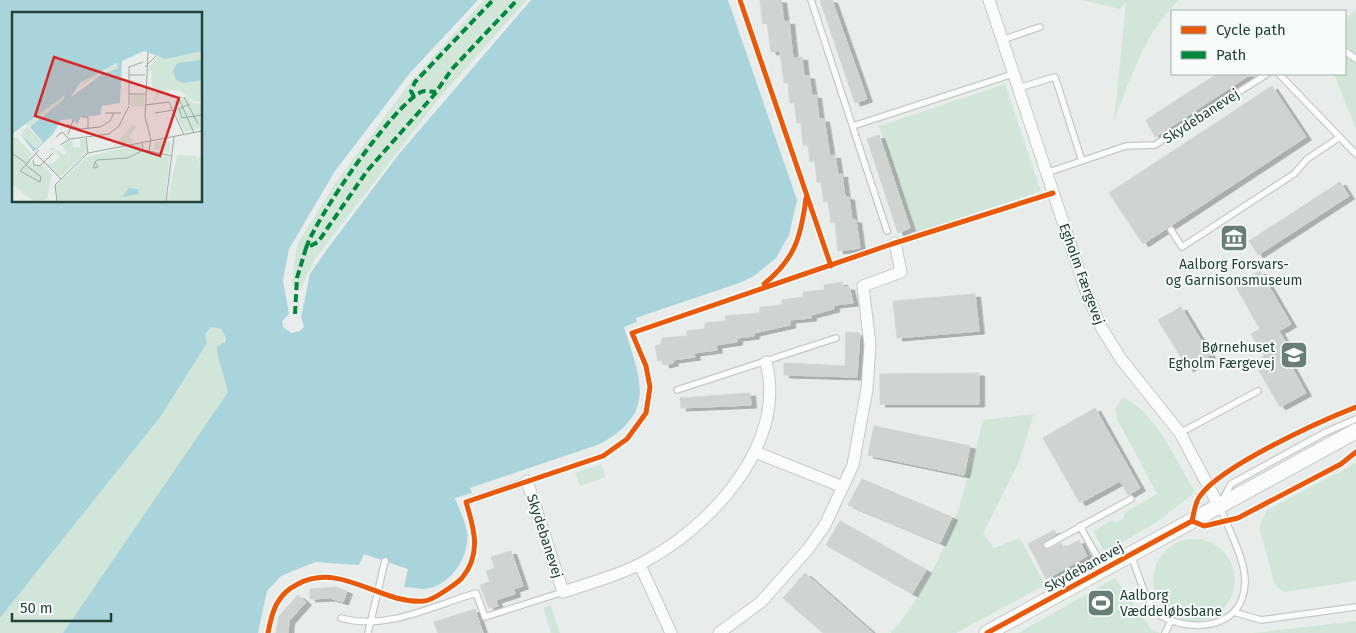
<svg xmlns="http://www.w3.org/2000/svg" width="1356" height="633" viewBox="0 0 1356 633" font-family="'Fira Sans',sans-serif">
<defs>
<filter id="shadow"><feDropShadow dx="5.5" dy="3" stdDeviation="0" flood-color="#0004"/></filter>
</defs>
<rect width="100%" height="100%" fill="#e8edeb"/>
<path fill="#d1e6d8" d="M484,0H527L441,96L315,259L301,288L292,284L297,245L334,185L412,80Z
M1081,0H1179C1145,31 1131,79 1114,120L1126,2L1120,9Z
M1356,9V129L1334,74H1345V19Z
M1005,84L1041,191L916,233L879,126Z
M211,327L221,329L226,338L217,353L228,392L63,633H0V618L161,416L207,343L205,334Z
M1123,397C1157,414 1175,459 1194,490L1192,495L1158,521L1105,553L1093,531L1112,520L1115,523L1124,518L1123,514L1157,494L1117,419L1115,409Z
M1034,414L1019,462L983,534L994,548L1020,538L1045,585L956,633H891C944,571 964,498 983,420Z
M1356,463V581L1284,592L1275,585L1259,527L1266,511Z
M601,464L606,477L580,486L575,473Z
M1153 580a41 41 0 1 1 82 0a41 41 0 1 1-82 0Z
M1115,578L1151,629L1160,633H1018Z
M551,606L560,633H551L543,607Z
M1356,621V633H1254Z"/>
<path fill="#a9d4db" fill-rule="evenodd" d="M0,0H478L410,73L335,171L289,249L283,280L289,314L282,321L283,327L291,333L300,331L304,327L301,317L310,274L328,248L399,154L531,0H728L797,200L789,235L776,258L754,276L742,282L636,318L637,322L624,327C640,379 658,412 600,444L470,488L472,493L455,498C459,509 465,521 467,532C470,557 450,587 424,589C417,589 410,587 404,587L408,569L364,554L359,565L315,562L281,576L267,591L258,633H63L228,392L217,353V347L225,342L226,338L221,329L211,327L205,334L207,343L161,416L0,618ZM14,14H201V201H14Z"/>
<path fill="#cfd4d2" stroke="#d1d6d4" filter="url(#shadow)" d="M760,0H781L784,22L789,21L793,58L802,57L804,76H809L812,96L816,95L819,119H824L830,156L835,155L838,175L842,174L845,197H849L852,220H856L860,248L838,251L835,222L831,223L828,201L824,202L821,182H817L815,161L810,162L808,145H803L801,123H797L794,103H790L788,82L784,83L780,51L771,52L767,23L763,24Z
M820,0H832L867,99L855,103Z
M1217,74H1251L1155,137L1146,120Z
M1272,86L1306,137L1143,244L1109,193Z
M879,135L910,228L898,233L867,139Z
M1340,182L1349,196L1258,255L1249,241Z
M1260,271L1291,324L1279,331L1291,352L1285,355L1306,393L1280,407L1254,362L1264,356L1251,334L1260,329L1235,285Z
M842,282L843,287H849L853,303L834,305V309L811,315V318L790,320V325L754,333V336L737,338V342L716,345L717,350L694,353L695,357L673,360V363L664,365L663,360L658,361L655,346L661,344L662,338L687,336V331L705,329V323L726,321L725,316L760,313V307L782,305V300L803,297V292L824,290V285Z
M975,294L979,331L897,338L893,301Z
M1181,307L1210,355L1188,369L1158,320Z
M846,332L860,333L857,377L784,375V363L845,366Z
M979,373V404H880V374Z
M750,393L751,405L681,408L680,398Z
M1095,408L1140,488L1128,495L1120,481L1080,503L1043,438Z
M874,426L970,446L964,475L868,455Z
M862,479L952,517L940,543L848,505Z
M840,521L926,570L912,594L826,545Z
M1054,530L1056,534L1043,542L1044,549H1049L1061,543L1064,548L1079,540L1087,556L1046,579L1028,544Z
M511,551L523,586L514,589L515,594L496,600L498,606L489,608L480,585L490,582L486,571L495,568L491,557Z
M805,573L873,633H823L783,598Z
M336,587L347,591L343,602L330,598L310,599V589Z
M298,595L306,602L289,621L288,633H276L279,616Z
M475,609L483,633H438L434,622Z"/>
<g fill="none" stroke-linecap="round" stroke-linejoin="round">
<g stroke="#c5cac8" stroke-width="8">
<path id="service" d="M811,0L887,231
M1002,40L1040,27
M1345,51L1356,59
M1279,74L1356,154
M1018,88L1055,77L1082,161
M853,126L1013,74
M1046,173L1126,146L1155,145L1267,74
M1171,230L1182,247L1294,174L1307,159L1340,137
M677,390L836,338
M1180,433L1258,391
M1223,499L1231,484L1326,432L1356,419
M466,502L527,481
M1080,526L1104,569
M1047,545L1131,499
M1131,554C1138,574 1145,602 1161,616C1193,633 1243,629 1245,583C1246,561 1228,528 1220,507
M1237,613L1261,620L1356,607
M341,618C385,631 433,606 476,593L485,617L563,592
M368,633L385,561
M1165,633L1170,623"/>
</g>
<g stroke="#c5cac8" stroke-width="13">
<path id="minor" d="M989,0L1087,294L1101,327L1121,359L1180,433L1219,506
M755,452L843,487
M527,481L563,592C589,583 618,576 642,563C709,528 788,445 766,362
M640,565L671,633
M719,633L761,602L808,549L825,525L853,465L867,389L870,345L863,286L901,272L895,243"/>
</g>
<g stroke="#c5cac8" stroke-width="17">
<path id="tertiary" d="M987,633L1356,431"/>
</g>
<use href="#service" stroke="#fcfcfc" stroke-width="5.5"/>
<use href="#minor" stroke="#fcfcfc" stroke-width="11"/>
<use href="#tertiary" stroke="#fcfcfc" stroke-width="15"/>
<path stroke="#00873e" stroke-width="4" stroke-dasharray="8 4" stroke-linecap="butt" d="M414,97L411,91L415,82L493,0
M306,248C317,216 392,107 421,92C426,90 431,92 436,92
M295,314L297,278L306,248L318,242L367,171L434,95L452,69L517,0"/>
<g stroke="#f7fbf9" stroke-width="8">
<path id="cycleway" d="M740,0L831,266
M764,284C795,259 801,237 806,198
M1192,521C1194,513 1195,502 1200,496C1221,466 1320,421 1356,407
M1192,521L1204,526L1238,518L1341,464L1356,452
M268,633C272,611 277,594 298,584C341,561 381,605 424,601C432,601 456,584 462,578C482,554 474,528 466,502L603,456L627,439L646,413L650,387L646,366L632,333L892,244L1053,193
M987,633L1192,521"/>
</g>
<use href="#cycleway" stroke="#e8590c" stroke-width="5"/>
</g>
<defs>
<g id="museum-square" transform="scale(1.4375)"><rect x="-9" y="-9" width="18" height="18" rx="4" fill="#697e78" stroke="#f7fbf9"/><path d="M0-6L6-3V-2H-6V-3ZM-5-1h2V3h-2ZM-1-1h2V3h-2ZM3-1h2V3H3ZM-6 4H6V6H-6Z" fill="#fff"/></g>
<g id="school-square" transform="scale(1.4375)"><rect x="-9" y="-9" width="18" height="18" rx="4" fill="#697e78" stroke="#f7fbf9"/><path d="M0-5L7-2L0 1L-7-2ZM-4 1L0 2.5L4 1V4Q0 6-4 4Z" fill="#fff"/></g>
<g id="stadium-square" transform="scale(1.4375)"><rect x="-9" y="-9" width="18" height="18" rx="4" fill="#697e78" stroke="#f7fbf9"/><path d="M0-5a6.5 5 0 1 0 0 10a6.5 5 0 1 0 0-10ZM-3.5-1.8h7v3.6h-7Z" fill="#fff"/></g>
</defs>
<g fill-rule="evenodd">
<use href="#museum-square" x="1234" y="238"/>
<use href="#school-square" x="1294" y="355"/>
<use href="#stadium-square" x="1101" y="603"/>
</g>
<g text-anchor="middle" stroke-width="4" stroke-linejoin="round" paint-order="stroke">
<g font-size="14" fill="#24423a" stroke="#f7fbf9">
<text transform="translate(1201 116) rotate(-33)" y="5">Skydebanevej</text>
<text transform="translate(1082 274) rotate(70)" y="5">Egholm Færgevej</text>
<text transform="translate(545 536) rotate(72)" y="5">Skydebanevej</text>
<text transform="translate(1084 567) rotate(-29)" y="5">Skydebanevej</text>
</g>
<g font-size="14" fill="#24423a" stroke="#f7fbf9">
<text x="1234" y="269">Aalborg Forsvars-<tspan x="1234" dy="16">og Garnisonsmuseum</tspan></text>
<text x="1275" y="352" text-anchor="end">Børnehuset<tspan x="1275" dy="16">Egholm Færgevej</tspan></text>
<text x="1120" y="600" text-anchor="start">Aalborg<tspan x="1120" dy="16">Væddeløbsbane</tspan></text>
</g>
</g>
<g transform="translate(12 12)">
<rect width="190" height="190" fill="#e8edeb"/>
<path d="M190,39V90L181,89L169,79L159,78L149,81L141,90L145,80L140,77L139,59H135L146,44L157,46ZM106,52V56L92,60L60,80L78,65ZM53,82L51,88L18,115L13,110ZM119,83H132V94H119ZM174,83L180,91L190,92V116L173,120L163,101L162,89ZM120,113L125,114L117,124L121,130L102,134ZM15,114L30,130L24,138L9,122ZM0,125L5,126L21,143L18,149L22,153L32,154L40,163L35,187L22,190L0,172ZM60,127L61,135H68V127H73L75,141L48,165L33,151L40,152L48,145L42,138H36L40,135L52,143L55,139L50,134ZM159,129L157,141L142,137L143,130ZM127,132L131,140L158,145L153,190H46L43,176L46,172L75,145ZM165,143L184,144L189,155L186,145H190V190H155Z" fill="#d1e6d8"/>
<path d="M0,0H190V39L154,47L132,39L110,49L108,91L90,94L88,103L69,105L65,112L59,107L49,108L41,122L22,140L9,123L24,137L31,130L18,115L51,88L53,83L0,122ZM105,51L106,56L90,62L59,85L68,71ZM190,48V68L171,71L164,68L161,59L165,51ZM117,176L126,177L127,182L110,185Z" fill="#a9d4db" fill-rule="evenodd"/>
<path fill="none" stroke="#a9d4db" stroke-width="2.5" d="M104,0L118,6L139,26L136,41"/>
<path fill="none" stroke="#9aa9a4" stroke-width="1" d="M133,55L144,44M117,63H133M117,82H133M172,85L186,112M167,87L182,121M177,92L167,97L170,106L190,103M117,93V55L131,50M133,93L157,90L172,123M93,101H109M143,101L161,98M70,105H76V117M55,112L68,117L88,115L98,109L102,101M56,123L61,108M44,125L50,120L57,127M74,126L76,141M130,130L131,138L137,139L139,128L133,105L136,41M48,133L58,127L97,122L107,114L117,94M137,139L160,144M0,141L15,152M24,142L49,167M21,148L22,153L28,154L41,141M83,150L86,155L82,156V152L83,151V150L85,148L116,146L131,138M14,153L29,165L28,170L8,159L27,138M45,190L43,173L76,141L190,119M154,190L162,125"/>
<path fill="#d62828" fill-opacity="0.15" stroke="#d62828" stroke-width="2.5" d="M42,45L167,86L148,144L23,104Z"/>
<rect width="190" height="190" fill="none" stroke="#24423a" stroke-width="2.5"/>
</g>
<rect x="1171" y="10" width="175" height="65" fill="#f7fbf9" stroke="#a3b1ad"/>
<rect x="1181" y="26" width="25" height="8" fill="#e8590c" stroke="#a3b1ad"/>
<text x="1216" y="35" font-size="15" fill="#24423a">Cycle path</text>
<rect x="1181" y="51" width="25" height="8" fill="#00873e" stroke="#a3b1ad"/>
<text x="1216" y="60" font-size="15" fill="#24423a">Path</text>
<path d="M12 613v8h99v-8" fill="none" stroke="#24423a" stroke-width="2.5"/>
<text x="20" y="613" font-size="15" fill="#24423a" stroke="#f7fbf9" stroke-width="4" paint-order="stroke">50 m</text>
</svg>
